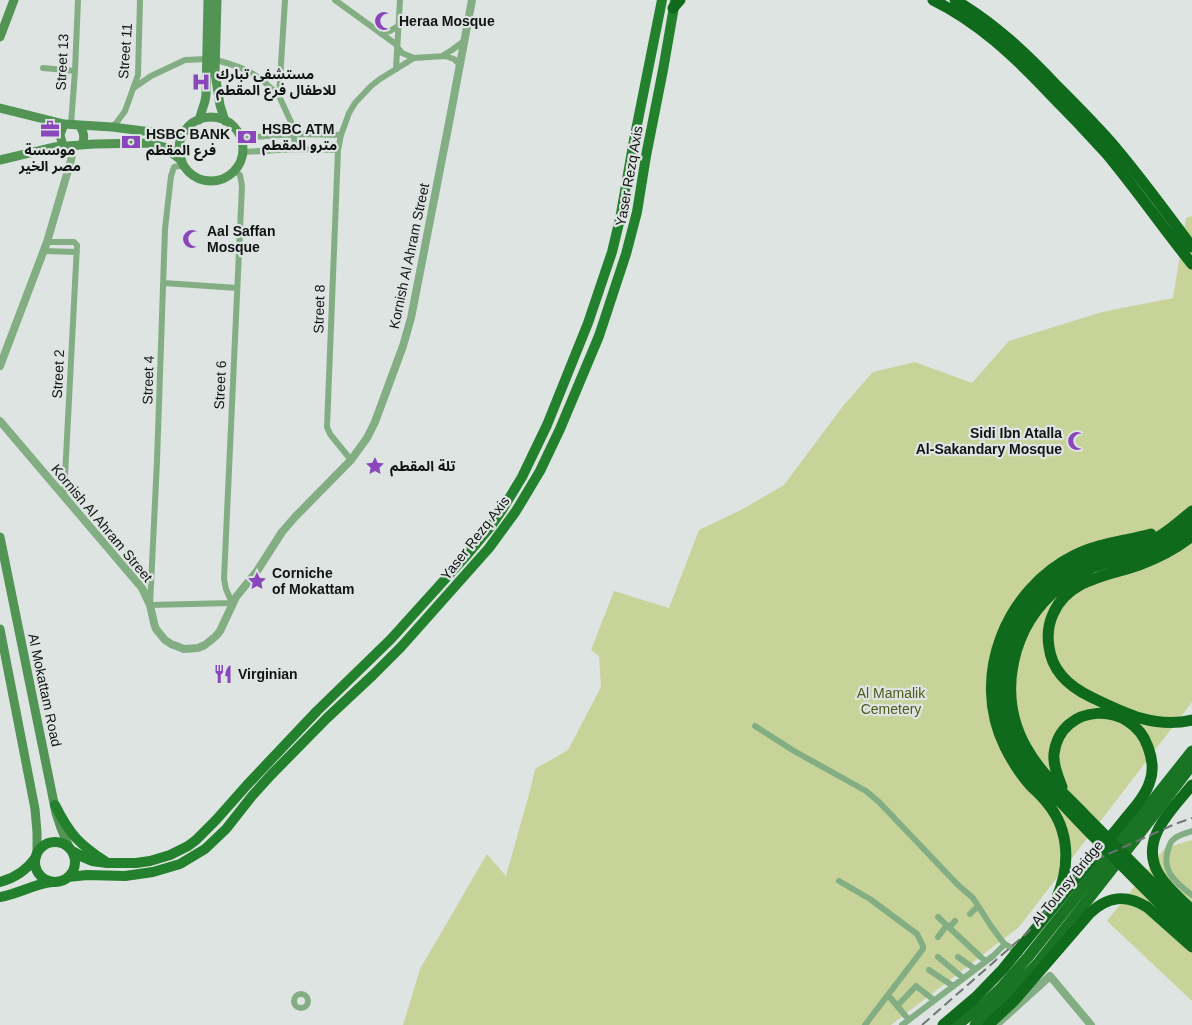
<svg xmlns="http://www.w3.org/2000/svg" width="1192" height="1025" viewBox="0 0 1192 1025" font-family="Arial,'Noto Sans Arabic',sans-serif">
<rect width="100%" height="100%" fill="#dee4e2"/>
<path fill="#c8d39a" d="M1192,216V702L1019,927L891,1025H403L420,969L487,854L506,876L531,787L535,769L568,750L601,687L599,656L591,650L614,591L669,608L699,530L741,510L784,485L843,406L873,372L915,362L972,383L1009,341L1102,312L1173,298L1186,218Z
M1192,840V1001L1107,921L1165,848Z"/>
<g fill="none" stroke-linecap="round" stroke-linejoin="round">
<path stroke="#83ae83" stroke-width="6" d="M285,0L279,96L291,122L296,149
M335,0L397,45
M381,34L390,31L398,26
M397,47L402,53L414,58
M442,56L452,50L464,41
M216,60C246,68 257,73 279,96
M43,68L75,71
M396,69L400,0
M135,87L151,76L185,60L206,59
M71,124L75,71L78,0
M112,127L117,122L125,111L138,75L140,0
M241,138L294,134L341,135
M243,152L296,149L338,150
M184,165L174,167L171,176L165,229L157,461L150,605L232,603L226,589L224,579L242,186L240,175L235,170
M47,242H74L77,245L64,496
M43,251L77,252
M164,283L237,288
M351,460L330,434L327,427L338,150L341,135L349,113L355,103L371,86L380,79L414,58L445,56L454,59L460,65
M755,726L794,751L866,791L879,802L958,885L973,898L991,926L1002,941L1005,944L1020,953
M1192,831C1187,833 1178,835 1174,839C1171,841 1169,846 1168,850C1161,871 1177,884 1192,895
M839,881L870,899L917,934L923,946V949L865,1025
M970,914L978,906
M938,917L985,961
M949,928L955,921
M938,937L947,925
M938,957L963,978
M958,957L975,969
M929,970L953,986
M294 1001a7 7 0 1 1 14 0a7 7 0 1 1-14 0Z
M888,995L909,1020
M898,1005L916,986L934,1000
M902,1025L993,956L1005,944"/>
<path stroke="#83ae83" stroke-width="8" d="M0,366L47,242L71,160L72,153V146
M0,421L142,588L150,605L154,623L156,629L165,640L171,644L184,649L198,648L205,645L216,636L220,631L236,597L257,571L282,532L295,517L351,460L367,438L375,422L403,346L411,318L449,123L472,0
M996,1025L1050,976L1091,1025"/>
<path stroke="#519453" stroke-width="9" d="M217,0L215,73L220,105L225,121
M0,37L14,0
M0,108L64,124L112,127L183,136
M179 149a32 32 0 1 1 64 0a32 32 0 1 1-64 0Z
M199,120L205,101L206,95L208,0
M79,125C84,132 85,137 82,145
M63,146L60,135L64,124
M0,160L54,147L94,144L149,143L164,147L182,161
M0,537L56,813L61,828L69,847
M0,629L35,809L37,832V853"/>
<path stroke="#23802c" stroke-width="10" d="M55,805C70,835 79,844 106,862
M35 862a20 20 0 1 1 40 0a20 20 0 1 1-40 0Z
M72,851L85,858L92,861L107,863H136L150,861L170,855L188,846L196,840L216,820L247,785L317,711L391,639L466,556L491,526L502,510L522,477L547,425L588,323L612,252L620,219L634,140L662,0
M68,877L87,875L125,876L153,872L180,864L205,849L226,829L252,796L271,775L327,718L373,675L401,647L489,548L516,511L540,471L560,429L599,336L626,254L637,212L646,156L663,70L675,1
M0,882C15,878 27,870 36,857
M0,897C18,894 34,884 52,882"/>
<path stroke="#197524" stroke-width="11" d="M957,1025L984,1004L1000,989L1028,957L1192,751
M975,1025L1008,995L1039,962L1134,841L1192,765"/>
<path stroke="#0f6a1c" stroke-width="11" d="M933,0C978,22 1014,56 1048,92C1068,112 1087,132 1106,153C1136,189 1163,228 1192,264
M955,0C994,23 1026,53 1057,86C1077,106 1097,126 1115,147C1142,179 1167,213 1192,247
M673,8L680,0
M1192,511C1180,521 1167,533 1153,540C1142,546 1129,548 1117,552C1091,559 1066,567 1046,586C995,633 988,707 1026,764C1034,776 1044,786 1054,795C1067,809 1080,823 1093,836C1126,870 1158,903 1192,935
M1192,524C1175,538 1157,549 1136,556C1127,559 1117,561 1107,563C1090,567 1074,576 1060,587C1012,625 996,693 1026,747C1040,773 1065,794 1085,815C1121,851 1156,887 1192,923
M1192,536C1176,549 1158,558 1139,565C1107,576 1068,579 1053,614C1048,625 1047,635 1049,647C1052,671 1070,687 1091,697C1124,713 1155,729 1192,720
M1192,785C1171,811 1137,841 1160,876C1168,889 1181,899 1192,910
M1057,897C1070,867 1070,831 1048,804C1043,797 1036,791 1030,785C1020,774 1012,761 1005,747C970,676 1006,589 1075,555C1099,543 1126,541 1151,534
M943,1025L976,997L1003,969L1125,819C1134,808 1146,795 1150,781C1154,770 1152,758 1148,747C1132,700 1060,702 1054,754C1053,766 1058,776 1062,787
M988,1025L1014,1001L1090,913C1108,896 1126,894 1147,907L1192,947"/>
<path stroke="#707472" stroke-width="2" stroke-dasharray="10 5" stroke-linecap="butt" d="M922,1025L1028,932L1086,864L1175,824L1192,818"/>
</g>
<defs>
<g id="mosque-bare" transform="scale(1.5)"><path d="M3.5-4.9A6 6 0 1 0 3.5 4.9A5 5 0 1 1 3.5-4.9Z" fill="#8a47bb" stroke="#dee4e2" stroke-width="2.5" paint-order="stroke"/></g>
<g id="hospital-bare" transform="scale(1.5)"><path d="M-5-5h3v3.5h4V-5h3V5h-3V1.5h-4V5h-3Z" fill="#8a47bb" stroke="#dee4e2" stroke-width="2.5" paint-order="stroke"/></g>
<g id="office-bare" transform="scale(1.5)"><path d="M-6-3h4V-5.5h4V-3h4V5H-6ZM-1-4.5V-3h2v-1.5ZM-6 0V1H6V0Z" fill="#8a47bb" stroke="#dee4e2" stroke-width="2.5" paint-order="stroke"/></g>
<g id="bank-bare" transform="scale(1.5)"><path d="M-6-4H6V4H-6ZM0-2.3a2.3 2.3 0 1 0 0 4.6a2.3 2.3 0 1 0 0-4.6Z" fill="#8a47bb" stroke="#dee4e2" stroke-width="2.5" paint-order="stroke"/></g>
<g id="sight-bare" transform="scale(1.5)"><path d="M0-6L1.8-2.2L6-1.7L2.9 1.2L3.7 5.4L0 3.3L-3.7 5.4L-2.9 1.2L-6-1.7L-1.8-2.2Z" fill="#8a47bb" stroke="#dee4e2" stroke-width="2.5" paint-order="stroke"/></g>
<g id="restaurant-bare" transform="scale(1.5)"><path d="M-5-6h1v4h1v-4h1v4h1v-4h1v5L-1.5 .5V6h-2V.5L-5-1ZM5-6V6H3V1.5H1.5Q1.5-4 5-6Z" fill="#8a47bb" stroke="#dee4e2" stroke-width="2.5" paint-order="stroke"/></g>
</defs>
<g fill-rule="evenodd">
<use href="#mosque-bare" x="384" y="21"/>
<use href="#hospital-bare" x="201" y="82"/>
<use href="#office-bare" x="50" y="129"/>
<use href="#bank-bare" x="247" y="137"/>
<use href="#bank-bare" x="131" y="142"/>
<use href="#mosque-bare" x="192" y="239"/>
<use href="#mosque-bare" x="1077" y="441"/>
<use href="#sight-bare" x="375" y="466"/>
<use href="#sight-bare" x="257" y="581"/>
<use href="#restaurant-bare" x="223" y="674"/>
</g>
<g text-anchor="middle" stroke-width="4.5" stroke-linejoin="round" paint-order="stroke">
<g font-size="14" font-weight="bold" fill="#111413" stroke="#dee4e2" text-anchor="start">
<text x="399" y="26">Heraa Mosque</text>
<text x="216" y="79">مستشفى تبارك<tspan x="216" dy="16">للاطفال فرع المقطم</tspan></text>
<text x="262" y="134">HSBC ATM<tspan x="262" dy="16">مترو المقطم</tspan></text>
<text x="146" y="139">HSBC BANK<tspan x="146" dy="16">فرع المقطم</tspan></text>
<text x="50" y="155" text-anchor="middle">موسسة<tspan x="50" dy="16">مصر الخير</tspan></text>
<text x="207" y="236">Aal Saffan<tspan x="207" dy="16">Mosque</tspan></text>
<text x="1062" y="438" text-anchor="end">Sidi Ibn Atalla<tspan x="1062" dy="16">Al-Sakandary Mosque</tspan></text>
<text x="390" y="471">تلة المقطم</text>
<text x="272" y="578">Corniche<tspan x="272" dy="16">of Mokattam</tspan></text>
<text x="238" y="679">Virginian</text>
</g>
<g font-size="14" fill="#111413" stroke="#dee4e2">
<text transform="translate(125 51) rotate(-86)" y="5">Street 11</text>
<text transform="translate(62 62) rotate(-87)" y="5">Street 13</text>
<text transform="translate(629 176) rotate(-80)" y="5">Yaser Rezq Axis</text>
<text transform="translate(409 256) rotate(-78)" y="5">Kornish Al Ahram Street</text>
<text transform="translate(319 309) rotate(-88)" y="5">Street 8</text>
<text transform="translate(58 374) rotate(-87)" y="5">Street 2</text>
<text transform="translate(148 380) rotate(-88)" y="5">Street 4</text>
<text transform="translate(220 385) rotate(-87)" y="5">Street 6</text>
<text transform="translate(102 523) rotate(50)" y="5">Kornish Al Ahram Street</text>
<text transform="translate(475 538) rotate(-52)" y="5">Yaser Rezq Axis</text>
<text transform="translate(45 690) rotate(78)" y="5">Al Mokattam Road</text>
<text transform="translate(1067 883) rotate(-51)" y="5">Al Tounsy Bridge</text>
</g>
<g font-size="14" fill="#515a1c" stroke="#dee4e2">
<text x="891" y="698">Al Mamalik<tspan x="891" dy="16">Cemetery</tspan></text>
</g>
</g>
</svg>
